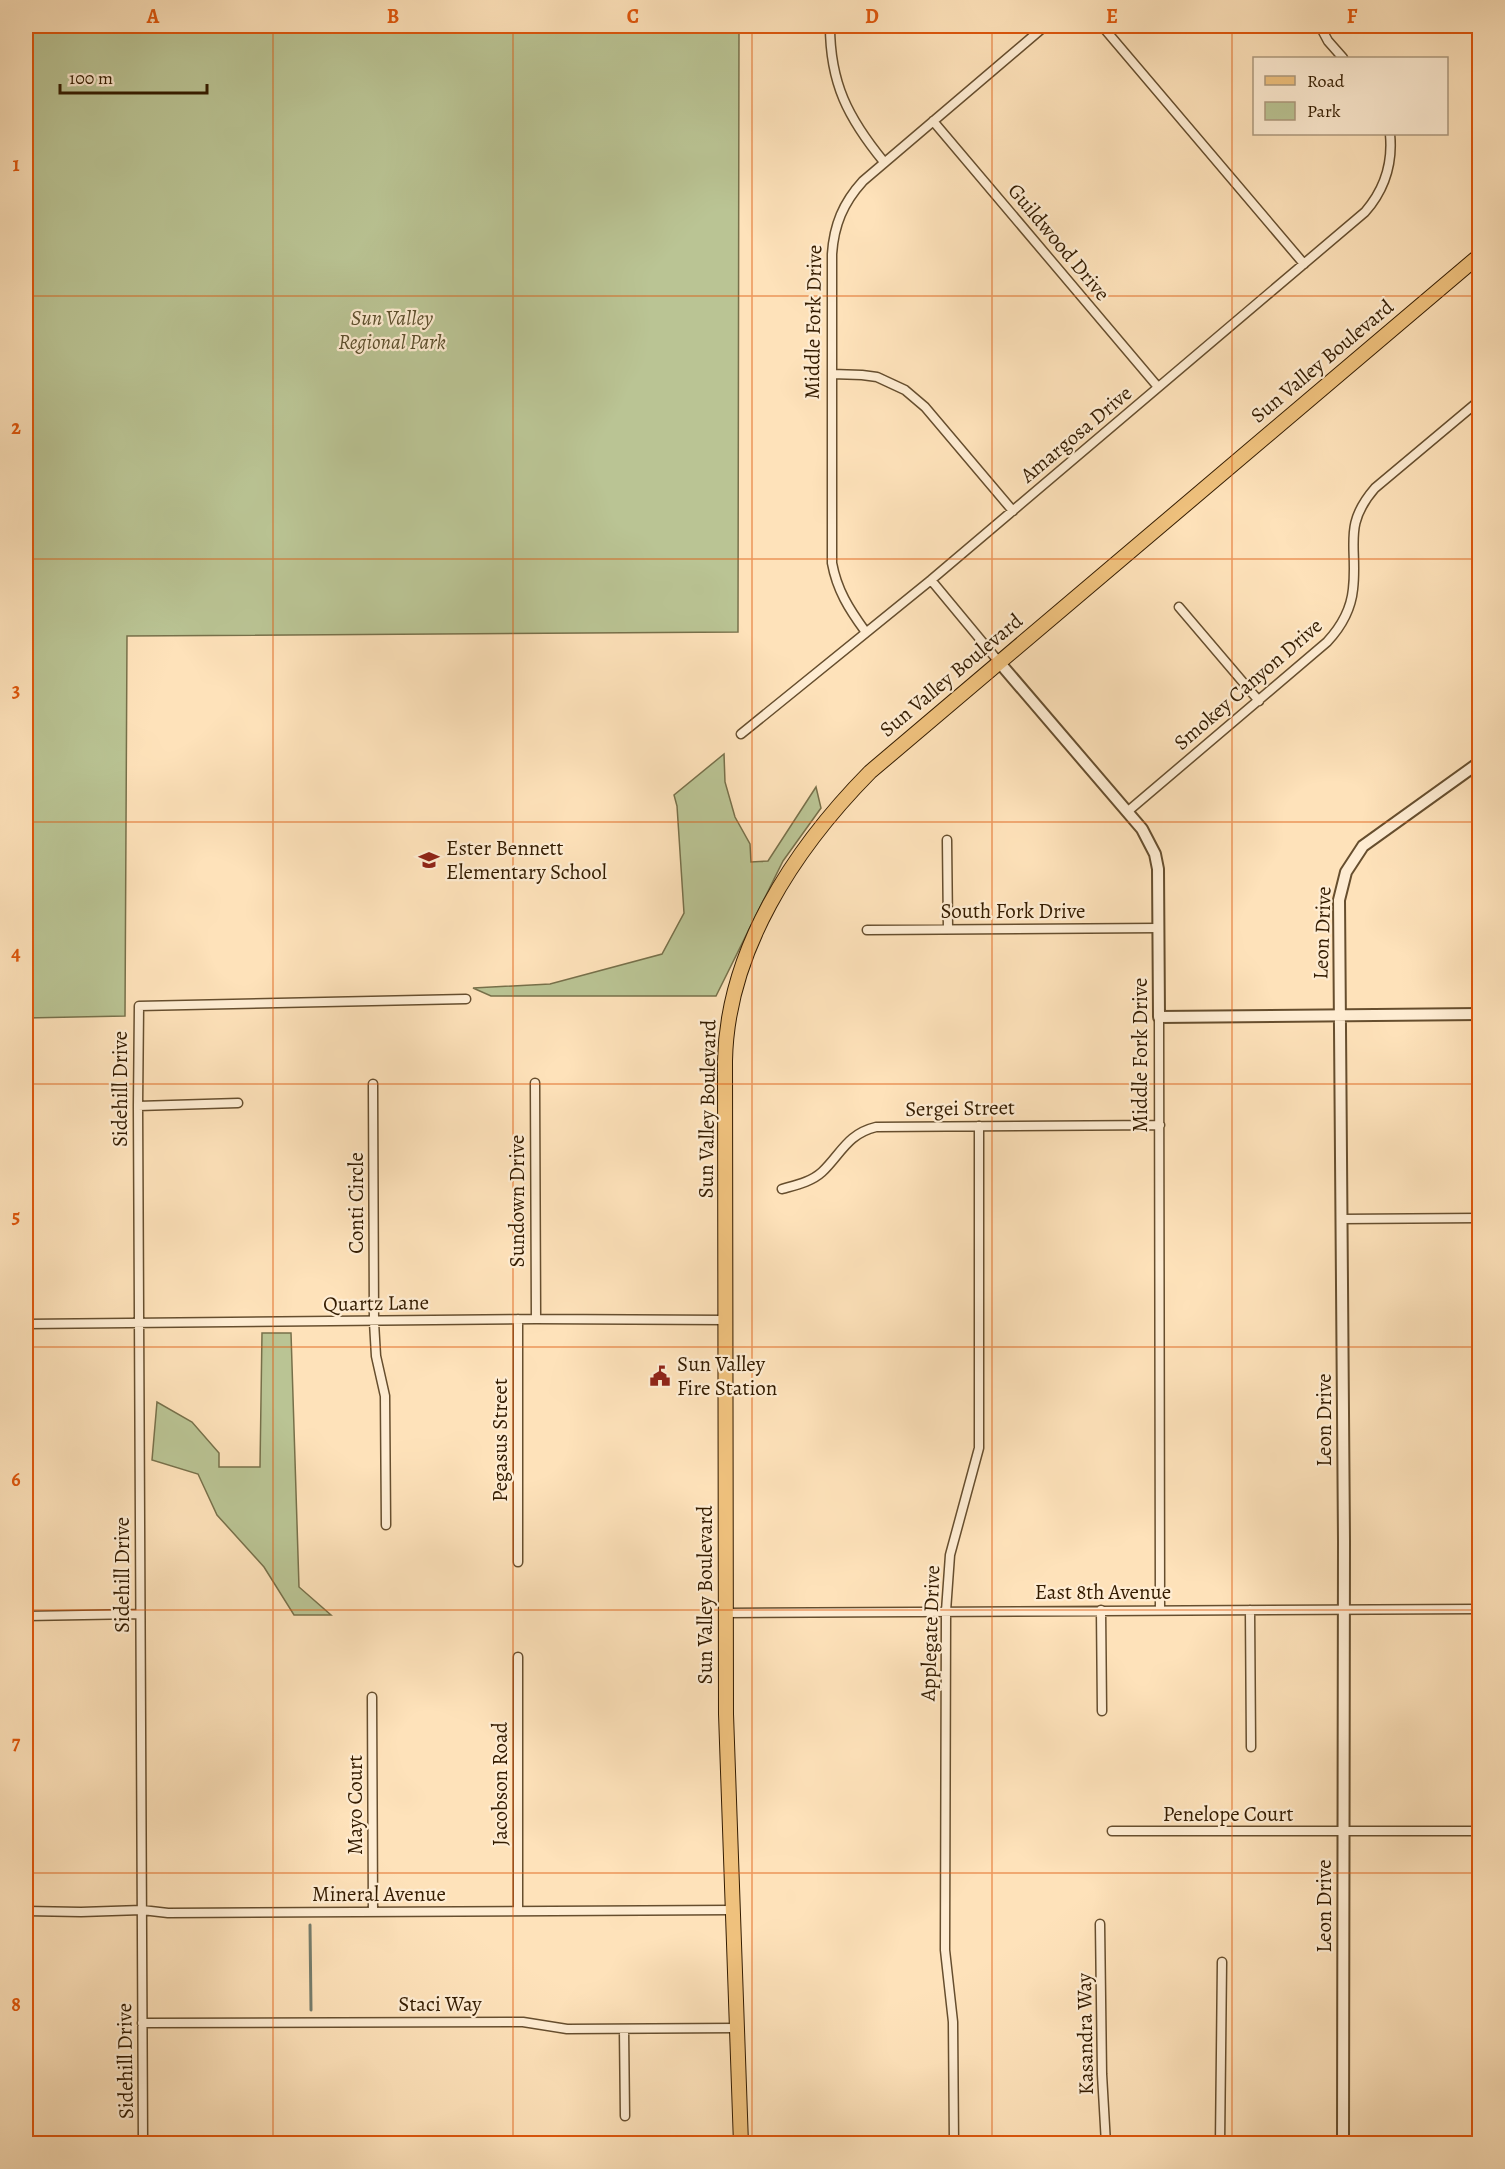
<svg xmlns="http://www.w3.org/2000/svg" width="1505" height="2169" viewBox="0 0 1505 2169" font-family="Alegreya,serif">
<rect width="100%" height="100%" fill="#fee2ba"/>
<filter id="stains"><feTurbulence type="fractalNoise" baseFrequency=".00333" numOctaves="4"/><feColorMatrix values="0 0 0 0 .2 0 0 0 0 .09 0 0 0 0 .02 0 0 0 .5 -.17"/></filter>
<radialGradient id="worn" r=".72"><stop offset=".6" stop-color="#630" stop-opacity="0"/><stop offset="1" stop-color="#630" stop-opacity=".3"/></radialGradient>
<path fill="#bac494" stroke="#77704a" stroke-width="1.5" d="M26,26H739L738,632L127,636L125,1016L26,1018Z
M724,754L725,782L735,817L750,844L751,862L768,861L816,787L821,808L783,861L716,996H491L473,988L550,984L662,954L684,913L677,806L674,795Z
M262,1333H291L299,1587L331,1615H294L264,1567L217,1515L198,1474L152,1460L157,1402L192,1422L219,1453V1467H260Z"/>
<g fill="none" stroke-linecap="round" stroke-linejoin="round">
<path stroke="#757d6d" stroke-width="3" d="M310,1925L311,2010"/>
<g stroke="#664e2e" stroke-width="11">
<path id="minor" d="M830,26C830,83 848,118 884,162
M1102,26L1304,264
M1320,26L1328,41L1343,58
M933,121L1158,387
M832,374L862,375L877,377L905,390L925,407L1013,511
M931,580L999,662
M1179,607L1259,701
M865,631C849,609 837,590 832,563V254C834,225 843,203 863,181L1045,26
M741,734L931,580L1365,212C1385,189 1393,164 1390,134
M1127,812L1327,642C1341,627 1351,610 1353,589C1358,546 1342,526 1375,488L1480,400
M947,840L948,929
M867,930L1159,928
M1159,1017L1160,1610
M535,1083L536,1319
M373,1084L374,1322L376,1356L385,1396L386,1525
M138,1106L238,1103
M782,1189C796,1185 811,1182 822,1172C841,1154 847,1134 876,1127L1160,1125
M1341,1219L1480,1218
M518,1319V1562
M26,1324L536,1319L727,1320
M1101,1610L1102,1711
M1250,1610L1251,1747
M727,1613L1480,1609
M26,1616L140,1614
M518,1657V1911
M372,1697L373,1912
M1112,1831H1480
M26,1911L81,1912L142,1910L168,1913L733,1910
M1100,1924L1102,2074L1106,2144
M142,2023L523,2022L567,2029L737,2028
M624,2029L625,2116
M143,2144L138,1106L139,1006L466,999
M954,2144L953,2022L945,1950L946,1611L950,1555L979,1448V1126
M1220,2144L1222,1962"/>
</g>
<g stroke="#664e2e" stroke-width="14">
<path id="tertiary" d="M999,662L1142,829L1155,854L1158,869L1159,1017L1480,1014
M1343,2144L1344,1541L1339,900L1346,872L1363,846L1480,762"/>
</g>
<g stroke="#341c00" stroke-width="16">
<path id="primary" d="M741,2144L726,1714L725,1061C727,951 794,849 870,772L1480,255"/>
</g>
<use href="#minor" stroke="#feecd2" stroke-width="8"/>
<use href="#tertiary" stroke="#feecd2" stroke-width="10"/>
<use href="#primary" stroke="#efc17d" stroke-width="14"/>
</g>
<path fill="none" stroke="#df560b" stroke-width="1.5" stroke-opacity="0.55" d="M273,26V2144M513,26V2144M752,26V2144M992,26V2144M1232,26V2144M26,296H1480M26,559H1480M26,822H1480M26,1084H1480M26,1347H1480M26,1610H1480M26,1873H1480"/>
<defs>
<g id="school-bare" transform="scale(1.62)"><path d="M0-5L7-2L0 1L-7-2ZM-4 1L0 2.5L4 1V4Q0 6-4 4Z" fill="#8f2418" stroke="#feecd2" stroke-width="2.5" paint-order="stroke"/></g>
<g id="civic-bare" transform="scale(1.62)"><path d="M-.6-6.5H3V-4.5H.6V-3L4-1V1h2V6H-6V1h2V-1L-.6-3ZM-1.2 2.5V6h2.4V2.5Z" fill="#8f2418" stroke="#feecd2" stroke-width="2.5" paint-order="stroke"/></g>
</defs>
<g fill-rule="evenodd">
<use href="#school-bare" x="429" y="860"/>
<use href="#civic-bare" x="660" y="1376"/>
</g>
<g text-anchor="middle" stroke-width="4.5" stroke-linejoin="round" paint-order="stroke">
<g font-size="21" fill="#341c00" stroke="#feecd2">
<text transform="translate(1059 242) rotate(50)" y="7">Guildwood Drive</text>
<text transform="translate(813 322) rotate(-89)" y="7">Middle Fork Drive</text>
<text transform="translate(1322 361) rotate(-40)" y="7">Sun Valley Boulevard</text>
<text transform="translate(1076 434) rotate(-40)" y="7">Amargosa Drive</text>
<text transform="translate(951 675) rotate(-40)" y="7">Sun Valley Boulevard</text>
<text transform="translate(1248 684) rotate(-41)" y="7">Smokey Canyon Drive</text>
<text x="1013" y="918">South Fork Drive</text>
<text transform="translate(1322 933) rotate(-88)" y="7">Leon Drive</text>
<text transform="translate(1140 1055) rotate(-90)" y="7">Middle Fork Drive</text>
<text transform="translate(120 1089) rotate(-90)" y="7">Sidehill Drive</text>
<text transform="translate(960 1108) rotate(-1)" y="7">Sergei Street</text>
<text transform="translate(707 1109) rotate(-89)" y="7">Sun Valley Boulevard</text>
<text transform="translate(517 1201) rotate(-90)" y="7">Sundown Drive</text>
<text transform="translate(356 1203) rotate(-90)" y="7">Conti Circle</text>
<text transform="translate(376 1303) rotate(-1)" y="7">Quartz Lane</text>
<text transform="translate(1324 1420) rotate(-90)" y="7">Leon Drive</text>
<text transform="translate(500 1440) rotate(-90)" y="7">Pegasus Street</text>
<text transform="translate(122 1575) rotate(-90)" y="7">Sidehill Drive</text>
<text x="1103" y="1599">East 8th Avenue</text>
<text transform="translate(705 1595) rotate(-90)" y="7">Sun Valley Boulevard</text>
<text transform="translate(930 1633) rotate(-88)" y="7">Applegate Drive</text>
<text transform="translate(500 1784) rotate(-90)" y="7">Jacobson Road</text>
<text transform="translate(355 1805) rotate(-90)" y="7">Mayo Court</text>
<text x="1228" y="1821">Penelope Court</text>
<text x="379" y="1901">Mineral Avenue</text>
<text transform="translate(1324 1906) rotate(-90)" y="7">Leon Drive</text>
<text x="440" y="2011">Staci Way</text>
<text transform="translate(1085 2034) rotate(-91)" y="7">Kasandra Way</text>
<text transform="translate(125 2061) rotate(-91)" y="7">Sidehill Drive</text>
</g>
<g font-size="21" font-style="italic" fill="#5c4e2c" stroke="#feecd2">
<text x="392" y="325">Sun Valley<tspan x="392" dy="24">Regional Park</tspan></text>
</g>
<g font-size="21" fill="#341c00" stroke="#feecd2" text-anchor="start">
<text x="446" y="855">Ester Bennett<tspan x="446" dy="24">Elementary School</tspan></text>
<text x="677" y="1371">Sun Valley<tspan x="677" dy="24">Fire Station</tspan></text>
</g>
</g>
<rect width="1505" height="2169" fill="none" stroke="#fee2ba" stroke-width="66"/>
<rect x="1253" y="57" width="195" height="78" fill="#feecd2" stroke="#ad997e" stroke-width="1.5"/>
<rect x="1265" y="76" width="30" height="9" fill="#efc17d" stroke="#ad997e" stroke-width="1.5"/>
<text x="1307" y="87" font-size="18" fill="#341c00">Road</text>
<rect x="1265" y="102" width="30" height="18" fill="#bac494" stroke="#ad997e" stroke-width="1.5"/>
<text x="1307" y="117" font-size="18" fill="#341c00">Park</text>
<path d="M60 84v9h147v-9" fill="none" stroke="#341c00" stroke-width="3"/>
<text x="69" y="84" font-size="18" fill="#341c00" stroke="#feecd2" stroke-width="4.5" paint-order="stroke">100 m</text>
<rect x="33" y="33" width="1439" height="2103" fill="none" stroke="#df560b" stroke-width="2"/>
<g font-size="20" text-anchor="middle" font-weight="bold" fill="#df560b">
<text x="153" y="23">A</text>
<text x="393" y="23">B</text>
<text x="633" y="23">C</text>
<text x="872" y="23">D</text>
<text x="1112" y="23">E</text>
<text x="1352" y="23">F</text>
<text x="16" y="171">1</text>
<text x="16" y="434">2</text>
<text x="16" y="697">3</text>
<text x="16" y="960">4</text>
<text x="16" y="1223">5</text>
<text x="16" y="1486">6</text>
<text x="16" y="1749">7</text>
<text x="16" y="2011">8</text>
</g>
<rect width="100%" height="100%" filter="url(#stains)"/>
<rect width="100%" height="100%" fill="url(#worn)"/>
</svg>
